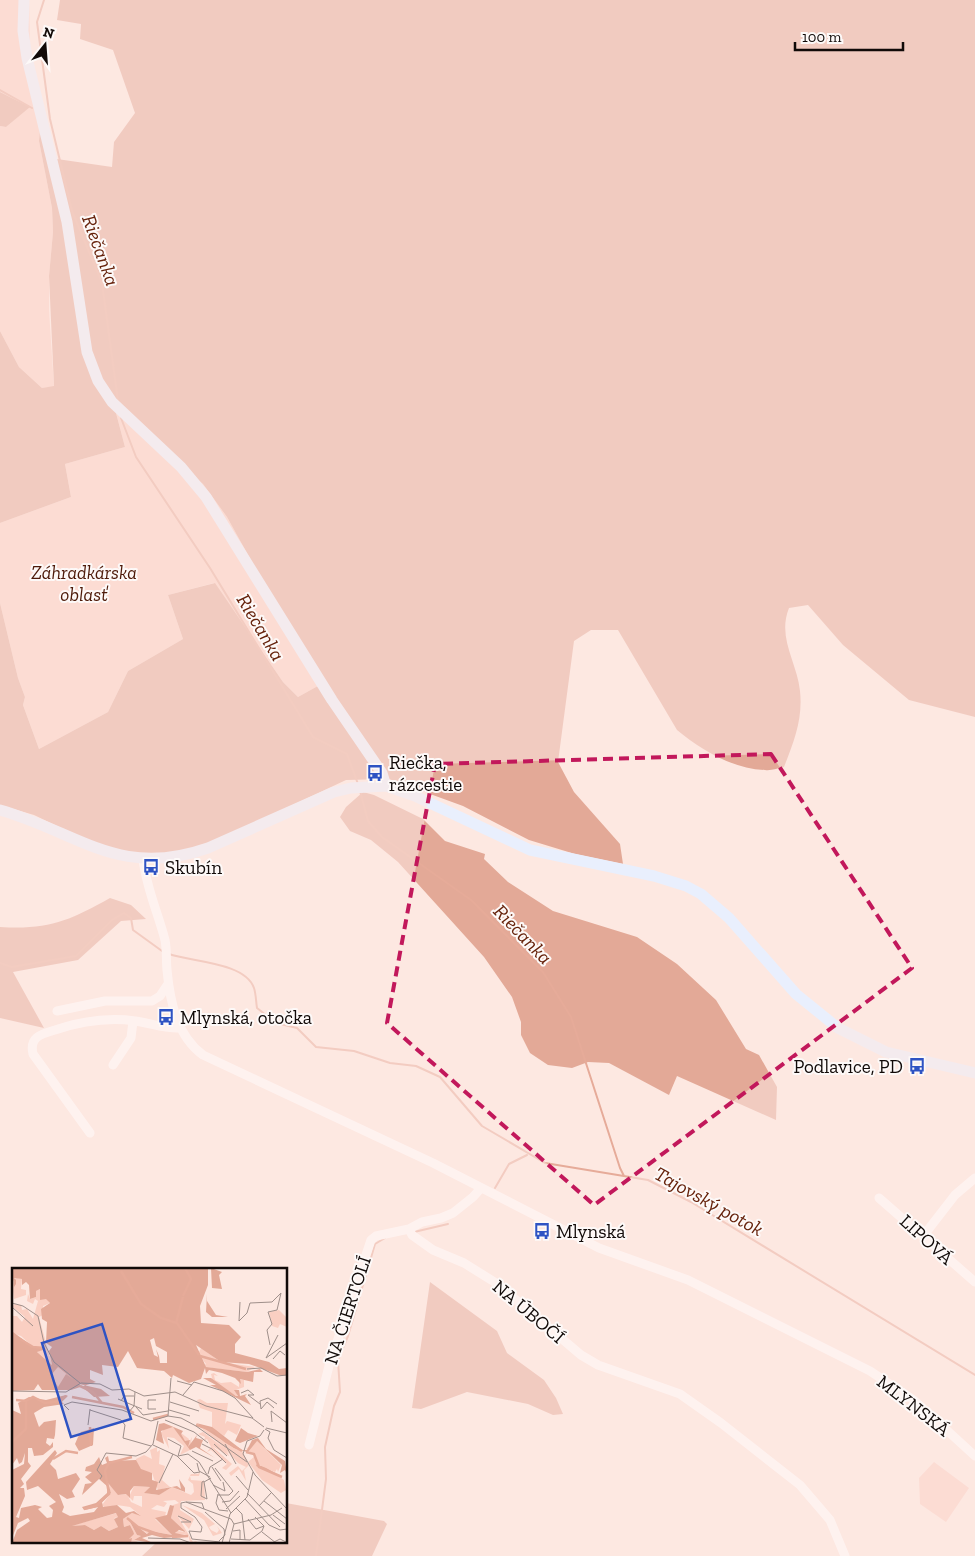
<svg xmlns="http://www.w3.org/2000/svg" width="975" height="1556" viewBox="0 0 975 1556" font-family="'Zilla Slab',serif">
<rect width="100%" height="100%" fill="#fde8e1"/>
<path fill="#facfc2" d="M0,0H29L30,47L41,118L39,141L52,208L53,232L49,276V310L54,387L42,388L19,367L0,331V126L6,127L29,107L0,92Z
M116,413L203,484L227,517L253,564L325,682L298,697L283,682L214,583L168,595L183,639L128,671L108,712L39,749L23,705L25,697L18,678L0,603V523L71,497L65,464L125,447Z
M934,1462L969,1488L946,1522L920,1504L919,1478Z"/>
<path fill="#e3a997" d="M60,0H975V717L909,700L843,645L808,605L789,608C777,638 797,662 800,691C803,719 794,741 784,767C778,768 771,771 765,770C733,769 701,750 677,730L618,630H591L574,641L558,762L574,792L620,844L623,864L575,854L529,840L463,806L389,779L346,780L210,844L166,859L114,849L78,836L34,815L0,805V603L18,678L25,697L23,705L39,749L108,712L128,671L183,639L168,595L215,583L283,682L298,697L325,682L253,564L227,517L203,484L116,413L125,447L65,464L71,497L0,523V331L19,367L42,388L54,386L49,276L53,232L52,208L39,141L41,118L57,159L112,167L114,142L135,113L113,50L80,39L81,24L57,20Z
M0,92L30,107L6,127L0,126Z
M363,792L374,795L423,819L445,841L485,854L484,859L508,882L553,911L637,937L677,964L716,1000L746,1049L759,1055L777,1087L776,1120L677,1076L669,1095L609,1063L588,1062L572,1068L548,1065L530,1053L521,1035V1022L512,997L484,957L398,862L371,840L350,831L340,817L346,807Z
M110,898L131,905L146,919L121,921L78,960L13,972L44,1028L0,1018V927C48,930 69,921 110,898Z
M430,1282L497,1331L507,1353L544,1380L556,1398L563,1414L553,1415L528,1404L467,1392L421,1409L412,1408Z
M286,1503L384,1521L387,1524L372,1556H142L157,1542H286Z"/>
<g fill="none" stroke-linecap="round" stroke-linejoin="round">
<path stroke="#e6ab99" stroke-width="2" d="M44,0L37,22L50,119L72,211L102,283L118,401
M0,90L32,108
M121,418L136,457L210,568L313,737L347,754L358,784
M360,791L368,821L382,837L471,900L543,972L571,1017L620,1168L624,1176
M169,954C191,962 245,962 254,988C256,994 256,1002 257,1008L276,1023L297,1028L316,1047L354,1051L390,1063L416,1066L440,1077L482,1126L545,1163L648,1180L691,1202L975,1375
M0,963L12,967L76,956L112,920L124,913L131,918L133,930L162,951
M495,1188L509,1164L527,1155
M414,1232L448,1224
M316,1556L326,1479L325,1447L334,1406L340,1392L338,1360L348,1336L375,1244L385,1238"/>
<path stroke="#fff" stroke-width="9" d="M143,859C146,887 158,913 165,940C167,950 166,960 167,970C170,1002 177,1036 203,1055L433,1163L599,1248L688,1280L870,1371L915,1401L975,1456
M57,1011L105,1001H152L160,996L168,984
M113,1065L131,1038L133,1021
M90,1133L33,1054C29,1037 41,1034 55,1030C82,1021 107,1017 135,1021C151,1023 164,1029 180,1028
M879,1198L975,1282
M409,1229L412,1235L433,1250L464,1263L496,1283L581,1355L598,1365L680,1394L721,1423L800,1485L830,1520L845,1556
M924,1235L955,1195L975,1178
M309,1445L329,1366L371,1240L376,1236L409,1229L422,1222L441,1218L453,1213L473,1197L481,1188"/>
<path stroke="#e9effd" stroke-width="11" d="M24,0L23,31L27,58L67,222L87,352L98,381L112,402L181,467L206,497L332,700L382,773L386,786
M0,810C80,833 119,879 208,848L334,792L351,788L386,786L415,796L530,850L654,876L686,886L701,894L729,918L796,994L838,1028L886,1052L975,1073"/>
</g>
<path d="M0 0H975V1556H0ZM771,754L912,968L594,1205L387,1023L435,764Z" fill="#fde8e1" fill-opacity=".55" fill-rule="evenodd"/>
<path fill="none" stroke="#c2185b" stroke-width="4" stroke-dasharray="10 6" stroke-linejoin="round" d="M771,754L912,968L594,1205L387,1023L435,764Z"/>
<defs>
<g id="bus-bare" transform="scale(1.35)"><path d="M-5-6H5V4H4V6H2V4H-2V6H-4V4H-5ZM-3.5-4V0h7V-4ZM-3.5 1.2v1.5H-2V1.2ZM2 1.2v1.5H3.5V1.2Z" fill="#2e53c3" stroke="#fdf9f8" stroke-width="2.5" paint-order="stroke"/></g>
</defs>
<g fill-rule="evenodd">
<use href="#bus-bare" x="375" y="773"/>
<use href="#bus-bare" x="151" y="867"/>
<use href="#bus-bare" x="166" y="1017"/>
<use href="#bus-bare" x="917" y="1066"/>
<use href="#bus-bare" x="542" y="1231"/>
</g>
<g text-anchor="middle" stroke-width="4" stroke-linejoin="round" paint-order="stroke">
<g font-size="19" font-style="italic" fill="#4e1a09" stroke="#fdf9f8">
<text x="84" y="579">Záhradkárska<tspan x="84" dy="22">oblasť</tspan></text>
</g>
<g font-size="19" fill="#110a08" stroke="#fdf9f8" text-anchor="start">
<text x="389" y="769">Riečka,<tspan x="389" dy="22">rázcestie</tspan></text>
<text x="165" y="874">Skubín</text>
<text x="180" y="1024">Mlynská, otočka</text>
<text x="903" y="1073" text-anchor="end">Podlavice, PD</text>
<text x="556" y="1238">Mlynská</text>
</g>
<g font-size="19" fill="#110a08" stroke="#fdf9f8">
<text transform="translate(927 1239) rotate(42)" y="7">LIPOVÁ</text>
<text transform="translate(347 1310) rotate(-72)" y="7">NA ČIERTOLÍ</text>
<text transform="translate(529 1311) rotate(40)" y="7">NA ÚBOČÍ</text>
<text transform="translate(914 1405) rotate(38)" y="7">MLYNSKÁ</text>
</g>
<g font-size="20" font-style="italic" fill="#66220b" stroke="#fdf9f8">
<text transform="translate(101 250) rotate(70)" y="7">Riečanka</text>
<text transform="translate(261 627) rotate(59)" y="7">Riečanka</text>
<text transform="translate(523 934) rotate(46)" y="7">Riečanka</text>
<text transform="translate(709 1201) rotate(29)" y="7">Tajovský potok</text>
</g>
</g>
<g transform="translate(12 1268)">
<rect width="275" height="275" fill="#fde8e1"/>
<path d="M5,10L10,11L9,21L14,22V27L2,31L0,16L4,12L0,14V11ZM28,21L38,35L31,38V47L27,49L40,97L25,84L33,80L20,78L9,68L0,65V48H5L10,54L13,49L1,39L2,36L9,37L10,42L15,41L21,51L26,33L23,31L21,36L15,33L16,26L18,31L24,29V23ZM267,42L275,50V59L268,56L266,60L260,58L257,44ZM156,54L163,60L165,56L175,69L160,59L157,63L148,58ZM189,80L209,94L243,99L235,104L192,99L190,98L194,96L186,86ZM45,98L63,110H53L46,120L39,107ZM202,105L206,108L202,107L203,112L209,115L219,114L227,119V111L232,112V119L224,122L226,129L201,114L199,106ZM188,131L195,135H216L213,156L215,153L229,157L225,167L216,162L212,168L200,160V144L188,140L185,132ZM161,159L177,171L175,178L180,169L178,182L168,187L172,178L162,170L155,169L157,181L149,165L152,161ZM189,160L197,162L230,182L237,197L232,202L234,213L227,201L219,208L217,205L226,198L230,203L234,199L226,195L215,183L217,188L200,178L220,196L214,202L210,200L215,196L199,182L195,184L199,179L195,171L192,173L193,169L186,166L191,164L212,180ZM244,172L269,197L266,204L265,201L263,204L255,201L272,212L274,222L269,225L250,212L236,194L243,188L234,181ZM145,179V184L148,182L147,196L153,198L150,212L158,219L146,222L140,205L130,203L124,194V191L132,187L140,191L138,182ZM180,202L182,206L188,204L187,208H178L179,212L192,213L193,232L169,233L168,242L182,251L177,261L165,247L181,274L184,273L186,275H163L178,274L176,267L163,266L165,263L174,264L159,250L161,237L167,235L163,232L151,233L155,235L152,239L145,237L139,241L154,244L153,248L143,251L160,267L138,263L136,266L118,254L125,267L129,268L122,272L128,275H119L117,271L121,263L118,257L112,259L111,251L120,245L128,247L118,239L105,237L93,240L90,237L99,225L95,214L107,227L115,226L119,234L130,239V228H122L121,233L117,229L122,218L138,219L133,225L146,227L160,219L179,227L182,224L181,216L176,212L179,206H187L186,205L183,206L181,205ZM170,237L190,245L203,256L197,259L199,262L205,265L207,262L205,258L210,265L201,268L192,252ZM105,245L106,249L102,250L106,259L97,263L89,258L82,262L73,257L51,259L53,256L58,258Z" fill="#facfc2"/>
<path d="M0,0H196V17L188,38L189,55L217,57L229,69L223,76V85L257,94L267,101L275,100V107L270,108L237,96L209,94L184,77L194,99L235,104L248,101L251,104H242L241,114L228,111L229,116L223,110L210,105L197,102L194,106L193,100L189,111L177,115L161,107L160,110L152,103L125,100L116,83L106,99L90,97L91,107L78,102V111L84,114L59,122H30L26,116L22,122L0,123L1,64L20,78L34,81L25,84L40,97L37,83L40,79L34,75L35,54L30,51L29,41L38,35L34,31L28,32V21L24,23V29L18,31L17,17L14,14L10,17V11L2,10L4,12V16L2,19ZM142,70L144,78L155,84V95H148L147,88L144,81L146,89L142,87L138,72ZM46,99L61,111L54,106L46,119L39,107ZM199,0L210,4L207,7L210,21L200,20ZM195,26V33L204,47L216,49H200L194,44ZM191,110H199L224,128H226L222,122H227L228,128L235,126L233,128L239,137L198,117H204ZM67,116L89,121L98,128L82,129ZM54,127L56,128L49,133L52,136L32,139L22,145L27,159L32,154L44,152L43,167L42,171L35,170L34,175L38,178L41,174V179L31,187L22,188L20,180H16V194L19,198L9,211L12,216L8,220H12L13,228L4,249L7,250L9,240L23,237L30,239L26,241L35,250L40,249L41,242L37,238L44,234L26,218L15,222L14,214L43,182L45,185L38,196L44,202L46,211L64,205L68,211L60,223L63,229L55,231L47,226L52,239L50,244L58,248L82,244L86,239L72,242L70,239L84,235L95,225L96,219L87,211L70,227L73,216L80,215L73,209L80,204L73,203L74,199L82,196L87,189L90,197L95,195L93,190L96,188L97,193L124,192L129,201L140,205V212L146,214L144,222L165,218L169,221L167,211L173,220V224L160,219L147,227L132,225L138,219L122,218L118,223V230L114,226L106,227L96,215L99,225L90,234L91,239L105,237L114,245L122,243L129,248L120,245L111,251L112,259L118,257L121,263L122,266L117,271L120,270L119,275H0L5,262L18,253L16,250L6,255L0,270V202L12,196L13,185L10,194L7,196L5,190L0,197V142L9,146L6,135L17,129L34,132ZM104,245L106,249L102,251L106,259L97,263L89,258L82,262L73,257L60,258ZM152,155L171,163L169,166L173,173L178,172L176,179L185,167L184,170L191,172L188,180L203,190L184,179L178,182L161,159L149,163L152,176L144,172L147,156ZM184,155L200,159L230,182H235L240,172L246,170L254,181L273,193L275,206L273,202L268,205L270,197L245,173L236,184L242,186L246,194V199L249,198L254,200L265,206L244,198L246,194L241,186L222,180ZM82,160L81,177L67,183L63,176L66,169L69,164ZM229,160L236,165L246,168L228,175L223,173ZM158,237L162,238L159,250L174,264L167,262L163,265L177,268L152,270L140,267L130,270L141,275L122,272L129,268L125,267L117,252L135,266L138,263L160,267L143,250L155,247Z" fill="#e3a997" fill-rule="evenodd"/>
<path fill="none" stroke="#e6ab99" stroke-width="2.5" d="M109,3L129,36L149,50L165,55L187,87M171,28L179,11L173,0M164,55L171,29M8,71L21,79L32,80M188,88L234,101M68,118L81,124L90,135M60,129L111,139L122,145M4,132L14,133L21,129L33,135L49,133L54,128M141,151L156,147M184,157L203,163L213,173L230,183M78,159L79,178M0,174L14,161V133M234,184L242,186L247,199L270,209M41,191L54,183L66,185M72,241L84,238L97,226L93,203L97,195L120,189M115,250L126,259L151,268M160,269L176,268"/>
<path fill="none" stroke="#9f8f8a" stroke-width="1" d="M0,35L11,38L26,48L32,75L42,94L68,115M0,39L21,58M227,53L235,45L238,35L260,34L269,25L265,42L256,44L260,56L255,62L258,77M227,53L228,34M266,67L254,90L275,75M261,91L268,83L273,87M235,101L249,100L265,108L275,107M165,113L180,117M0,123L54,124L69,115L88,116L100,122L117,121L132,128L163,124L194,138L240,150L252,159M229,125L236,122L242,127M171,127L182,114L211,123L223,130L241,150M242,127H236L248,136M106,131L130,141M144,132H136V141H144M109,133L112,128H122M158,134L187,143M124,139L131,147L156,143M262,140L255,134L249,141L248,133L256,130L265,136M57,142L52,137L60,134L110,142L139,153L156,148M78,142L109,152L113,157L111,170L139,178M157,142L178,148M116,145L122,138L123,124M156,148L169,150L184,158L235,194M156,148L159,110M153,152L182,164L196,175M260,154L259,143L275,155M76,157L78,141M254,160L275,165M253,161L258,164L256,170L262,182L275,190M252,162L248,168L235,173L231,186L243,207L275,241M156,171L169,178L166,188L176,186L187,194L219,245M190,176L200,181L214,195M202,176L215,188M213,176L224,196M141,177L165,188L182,205L188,204M180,183L201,193M185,195L187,203L198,209M200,199L209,213M203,200L221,223L217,227H206M196,206L198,199L211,191M224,208L236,222M88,211L90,208L85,202L94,185L124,188L134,184L141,176L146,153M192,213L190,214L189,228L195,231L192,214L199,210M147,215L161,186M201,217L213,223L211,214M235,225L268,259M206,226L204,235L207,242L216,243M233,231L257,257L268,262L275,261M252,233L275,251M174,234L190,235L192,241M210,234L218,233L227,223M169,235V240L183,249L190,259L189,264L177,263L180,271M169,235L174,234L192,241L219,251L222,256M247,238L259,225M224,240L230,246L233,272M214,241L228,228M193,244L212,261L213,267L207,273M261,247L273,256M166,248L179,254H169M236,251L244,261L252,258M222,256L259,247L270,240M221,263L228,262V272M250,264L264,275M136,270L168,271L179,275M180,271L208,274M219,271L238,272L250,263L252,258L243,249M210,275L218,246L235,229L241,204M217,275L222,256M260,275L268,271L274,274"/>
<path fill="#2e53c3" fill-opacity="0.15" stroke="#2e53c3" stroke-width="2.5" d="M90,56L119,151L59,169L30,75Z"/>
<rect width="275" height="275" fill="none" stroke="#110a08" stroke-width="2.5"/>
</g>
<g transform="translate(45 45) rotate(17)" stroke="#fdf9f8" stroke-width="4" paint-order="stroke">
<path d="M0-4L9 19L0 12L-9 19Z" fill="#110a08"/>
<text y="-8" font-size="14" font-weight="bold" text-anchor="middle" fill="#110a08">N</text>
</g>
<path d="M795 42v8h108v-8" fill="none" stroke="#110a08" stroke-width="2.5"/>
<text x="802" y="42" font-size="15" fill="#110a08" stroke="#fdf9f8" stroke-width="4" paint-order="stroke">100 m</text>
</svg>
